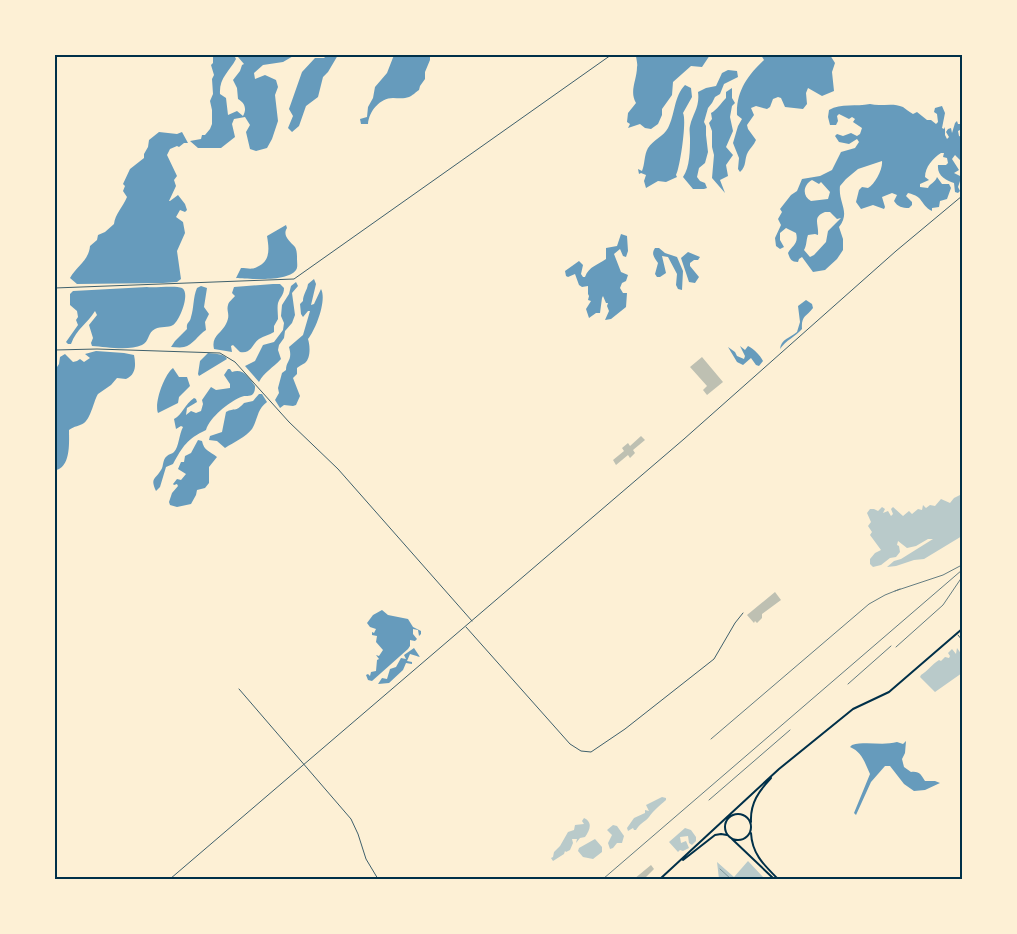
<svg xmlns="http://www.w3.org/2000/svg" width="1017" height="934" viewBox="0 0 1017 934" font-family="Ubuntu,sans-serif">
<rect width="100%" height="100%" fill="#fdf0d5"/>
<path fill="#b9caca" d="M962,494V536L924,559L914,560L896,566L887,567L894,561L901,559L933,539H928L916,546L907,548L898,541L897,545L899,546L900,552L896,557L890,558L881,565L873,567L870,564V559L875,553L881,550L870,535L872,532L868,526L871,522L867,513L870,509H874L878,511L882,507L885,509L883,513L888,511L891,516L893,514L891,509L893,507L903,516L909,511L912,514L918,509L922,510L923,505L926,508L930,505L935,506L941,499L950,503L954,498Z
M957,648L962,655V673L935,692L920,677L921,675C928,671 932,664 939,660L941,661L945,657L949,658L950,656L948,653L952,649L956,654Z
M662,797L666,798V800C659,806 654,810 649,817C646,821 639,824 636,830H634L633,828L628,831L627,828L634,818L645,813V810L649,811L646,805Z
M584,818C593,822 590,830 585,837L580,838L576,843L577,839H572L573,843L570,850L566,852L565,851L564,854L553,861L551,858L553,857L554,852L560,846L568,832L574,830L575,825L584,824L582,821Z
M613,825L617,826L624,836L622,843H617L613,848L610,849L608,843L612,835L607,830Z
M685,828L691,830L696,837V841L692,845L689,843L688,836L680,837L681,843L686,841L689,848L683,851L680,850L678,852L669,842Z
M595,839L602,847V852L593,859L583,857L578,851L579,848Z
M748,861L765,879H719L717,862L734,877Z"/>
<path fill="#669bbc" fill-rule="evenodd" d="M213,55H234L236,59C229,72 219,78 220,94L226,98L228,115L237,111L243,116C247,109 245,103 238,99L237,88L233,80L240,71L242,65L244,64L238,57V55H295L283,62L263,65L254,73L255,79L265,75L276,80L278,87L275,95L278,121L272,139L267,148L256,151L250,149L246,132L250,125L245,117L234,119L232,124L235,137L221,148H198L190,141L201,139L202,135H205L210,129L212,124V110L210,101L213,94L212,79L214,75L211,65L213,63Z
M327,55H338L328,72L323,77L318,97L306,106L299,126L292,132L288,128L293,116L289,109L302,72L315,58H324Z
M394,55H430V60L425,72V79L420,86L419,90C416,92 412,96 409,97C404,99 398,98 393,98C380,98 369,111 368,124H361L360,119L367,117L368,107L373,98L375,87L387,73Z
M636,55H710L702,67L691,66L673,82L672,95L662,109V115L658,124L651,129L645,128L640,124L628,128L630,124L627,122L628,113L636,103C629,91 637,80 637,67C638,64 636,59 636,55Z
M761,55H830L835,63L832,72L834,91L822,96L808,88L806,93L807,104L803,109L785,107L781,98L778,97L773,99L770,107L767,109L756,106L751,108L754,115L747,125L748,129L756,140C754,145 750,148 748,152C744,159 747,166 740,172L738,169L739,158L733,143L738,126L742,119L737,115C736,91 748,75 764,60Z
M728,70L737,71L738,77L724,84L720,94L715,97L712,103L708,108L704,122L706,126V135L708,152L705,163L699,168L697,177L700,181L705,183L707,188L704,189H693L683,177C690,167 690,150 690,138C690,134 689,130 690,126C693,113 700,107 698,92L706,88L716,86L722,73Z
M685,85L691,88L692,97L683,113C687,120 680,168 676,175L677,177L666,182L658,181L646,188L644,181L646,175L641,173L639,174L638,169L642,171C645,164 644,155 648,148C653,140 664,136 668,128C675,115 674,96 685,85Z
M732,88V98L735,103L732,106L730,117L733,131L726,147L733,155L726,165L728,176L720,180L725,193L712,178L714,155L712,147V131L709,123L712,119L711,113C717,110 721,103 726,98V92Z
M870,104C881,107 892,102 903,107C906,109 909,112 913,114L917,112L927,120H931L936,124L938,122L937,114L934,112L935,108L942,106L945,113L942,128L944,129L945,127V135L947,139L949,137L946,132L948,129L951,128L952,133L955,123L957,121L958,124H962V129L958,131L959,136L962,137V162L955,155L952,159L959,170L954,173L962,177V182L960,181L958,187L960,191L958,193L955,192L954,183C946,180 937,176 938,165H946L948,163L947,158L943,157L944,153H941C933,158 925,167 925,177L929,180L920,184V187L928,188C930,183 935,183 937,177L942,184H949L951,188L947,199L940,201L939,207L932,208V211C919,204 925,197 908,193L906,196L912,202V205L909,208C902,208 898,207 894,201L897,195L892,193L882,197L885,207L884,209L873,205L861,209L856,202L859,190L862,187L868,188C875,184 883,169 882,161L858,169L846,179L840,186C838,203 851,212 839,227L843,239V250L837,259L825,270L813,272L802,257L799,259L798,262C791,262 790,259 788,253C792,246 799,244 796,233L786,228L780,233V240L784,247L780,249L776,246L775,238L781,225L778,219L782,212L780,209L791,195L797,191L802,179L820,176L832,170L841,152L855,148L859,142L857,139L849,144L839,142L835,136L837,134L843,136L851,133L857,136L860,134L862,128L853,122L855,119L852,117L849,119L839,114L837,116L838,121L836,125H830L828,117L829,110C841,103 856,107 870,104ZM812,180L819,184L821,182L830,192L828,199L811,201C802,196 803,185 812,180ZM825,212H830L837,219L841,218L828,231L826,242L814,255L810,257L804,250C807,245 806,240 808,235L815,234L818,235C819,224 812,217 825,212Z
M159,132L177,134L182,132L188,143H184L179,147L177,146L170,149L167,155L177,176L174,180L176,186L169,201H170L178,195L185,204L187,210L185,212L180,210L176,217L183,222L185,233L177,251L181,279L177,282L163,283L77,284L70,278C77,266 89,260 90,246L97,240L98,235L105,232L114,224C115,214 123,207 127,197L123,191L125,186L123,184L130,169L144,158V154L148,147L149,140Z
M286,225L287,228C282,236 290,241 295,247C297,250 297,255 297,259C297,263 298,267 296,270C288,282 249,279 236,278L241,268C247,268 252,270 257,267C271,261 269,248 267,236Z
M621,234L627,236L628,251L626,257L623,256L620,249L614,254L621,272L628,275L626,281L622,283L620,288L623,293H627L626,307L611,319L605,320L609,311L607,306L608,303H606L603,296L602,298L600,313H596L589,318L586,309L591,301L588,300L589,296L588,294V286L582,287L579,285L575,274L568,277L566,276L565,271L579,261L583,265L581,274L583,277H585C589,266 598,265 606,259V248L617,246Z
M655,248H659L665,253L677,257L683,271L682,290L678,289L676,285L677,274L668,257L662,256L666,273L660,277H657L655,274L658,263C654,257 651,254 655,248Z
M688,252L700,257L698,260H694L690,263V266L699,277L695,283L689,282L681,258Z
M314,279L316,284L311,305L314,304L321,289C327,300 316,329 308,339C310,345 311,358 305,363C302,365 299,366 297,368V374L293,378L300,396L296,405L293,406L284,405L280,408L275,400L279,393L278,388L282,373L286,370C286,360 293,361 289,347L303,335L310,311H308L303,317L301,314L300,304L303,301C303,294 307,291 308,284Z
M296,282L298,286L292,293L295,315L292,323L285,331L284,338L279,345L278,350L281,359C273,368 264,372 259,382L245,366L255,361L263,345L274,342L283,330L284,323L281,316L282,305L289,294L291,286Z
M273,284H280L284,288C284,295 280,297 278,303C277,308 278,313 278,319L274,326V332C269,335 264,336 259,339C252,344 252,354 240,352L233,345L231,346L232,352L214,349C211,336 221,334 226,324C231,314 226,312 228,305C229,301 233,299 235,296L232,293L234,287Z
M201,286L207,288L204,307L209,314L205,322L206,330C198,335 193,345 184,347C180,348 175,347 171,347L175,341L187,329C186,322 190,323 191,317C194,308 193,297 197,288Z
M147,287C155,288 176,285 182,288C191,293 179,322 173,325C168,328 161,326 155,329C148,332 149,342 142,345C129,351 106,347 92,346L91,343L93,338L89,325L97,315L95,311C87,324 77,328 71,344H68L66,342L78,325L76,320L78,317L77,311L70,305V294L73,291Z
M806,300L812,304L813,308C806,317 801,316 802,329C795,337 786,340 780,349C781,339 790,338 797,332L800,322L798,306Z
M740,346L745,350L748,346C754,349 760,355 763,361L759,366L756,365L751,358L743,365L737,362L728,347L735,352L737,356L744,359L745,356Z
M96,351L124,353L134,355C136,365 136,375 126,379L117,378L111,385L98,394C94,400 91,418 84,423C80,426 74,426 69,430C69,442 71,466 56,470L55,370L59,364L60,357L65,354L73,362L77,361L80,359L84,362L90,358L85,354Z
M208,353C214,354 224,353 227,359L199,376L198,374L200,361Z
M173,368L179,377H187L190,386L179,397L178,403L158,413C154,403 164,375 173,368Z
M228,369H230L232,372C243,368 249,377 255,386C255,389 255,391 253,394C250,397 245,395 241,397C229,402 210,417 206,430C187,439 183,446 173,464L166,467L160,487L156,491C150,478 155,480 161,470C164,466 162,460 167,456C169,454 172,454 174,452C179,447 179,434 183,427L181,426L176,429L174,419C182,415 185,404 194,398L196,399L197,402L187,408L186,415L191,411L196,413L201,411L203,404L202,400L211,387L216,390L230,388V384L224,375Z
M259,394H262L267,402C257,409 258,419 252,429C246,437 234,442 225,448L217,441L209,440L210,436L222,432L226,412C235,407 235,413 244,403L253,401Z
M198,440L202,441C204,451 210,451 217,457L209,467V483L205,488L197,490L196,495L191,504L177,507L170,505L169,502L172,493L178,486L177,484L174,485L173,484L177,479L181,480L186,474L178,469L181,462H184L185,456L191,453Z
M382,610L388,615L408,619L413,627L421,631V634L419,636L418,630L413,629V634L417,639L415,641L410,640V646L408,649L372,681L368,680L366,675L368,674L370,676L371,672L376,671L377,660L379,659L376,655L379,656L383,650L376,642L377,636L372,635V632L374,633L376,629L370,627L367,623L373,615Z
M414,648L420,657L410,654L407,661L412,662V664L406,663L403,670L389,683L378,684L382,678L387,679L390,669L396,667L401,658L406,659L404,655Z
M906,741L905,753L902,759L904,767L911,772C920,771 921,775 925,781H935L940,783L925,790L914,791L904,784L890,766H885L871,782L856,815L854,813L870,774C865,763 862,752 850,747L852,745C866,741 883,746 897,742L903,744Z"/>
<path fill="#bec0b2" d="M702,357L723,382L707,395L703,390L707,386L690,367Z
M641,436L645,440L633,450L635,453L630,458L628,455L616,465L613,460L624,451L622,448L628,443L630,446Z
M775,592L781,600L762,614V618L757,623L755,621L754,623L747,615Z
M651,865L654,869L644,879H634Z"/>
<g fill="none" stroke-linecap="round" stroke-linejoin="round">
<path stroke="#3f606c" stroke-width="0.5" d="M720,869L731,879"/>
<path stroke="#3f606c" stroke-width="1" d="M55,288L294,279L611,55
M55,350L97,349L220,353L235,362L289,422L338,469L472,621
M466,627L570,744L581,751L591,752L625,729L714,659L735,623L743,613
M958,635L962,640
M239,689L351,819L358,834L366,859L378,879"/>
<path stroke="#3f606c" stroke-width="1" d="M170,879L684,439L896,251L962,196"/>
<path stroke="#003049" stroke-width="2" d="M725 827a13 13 0 1 1 26 0a13 13 0 1 1-26 0Z
M751,822C750,803 759,791 771,778
M751,833C752,854 764,865 778,879
M732,839L774,879
M683,860L715,835L721,834L727,835
M660,879L779,769L853,709L889,692L962,629"/>
<path stroke="#657d81" stroke-width="1" d="M895,591L943,575L960,566
M896,647L943,605L962,577
M848,684L891,646
M711,739L869,604L885,595L900,589
M709,800L790,730
M603,879L962,570"/>
</g>
<rect width="1017" height="934" fill="none" stroke="#fdf0d5" stroke-width="112"/>
<rect x="56" y="56" width="905" height="822" fill="none" stroke="#003049" stroke-width="2"/>
</svg>
